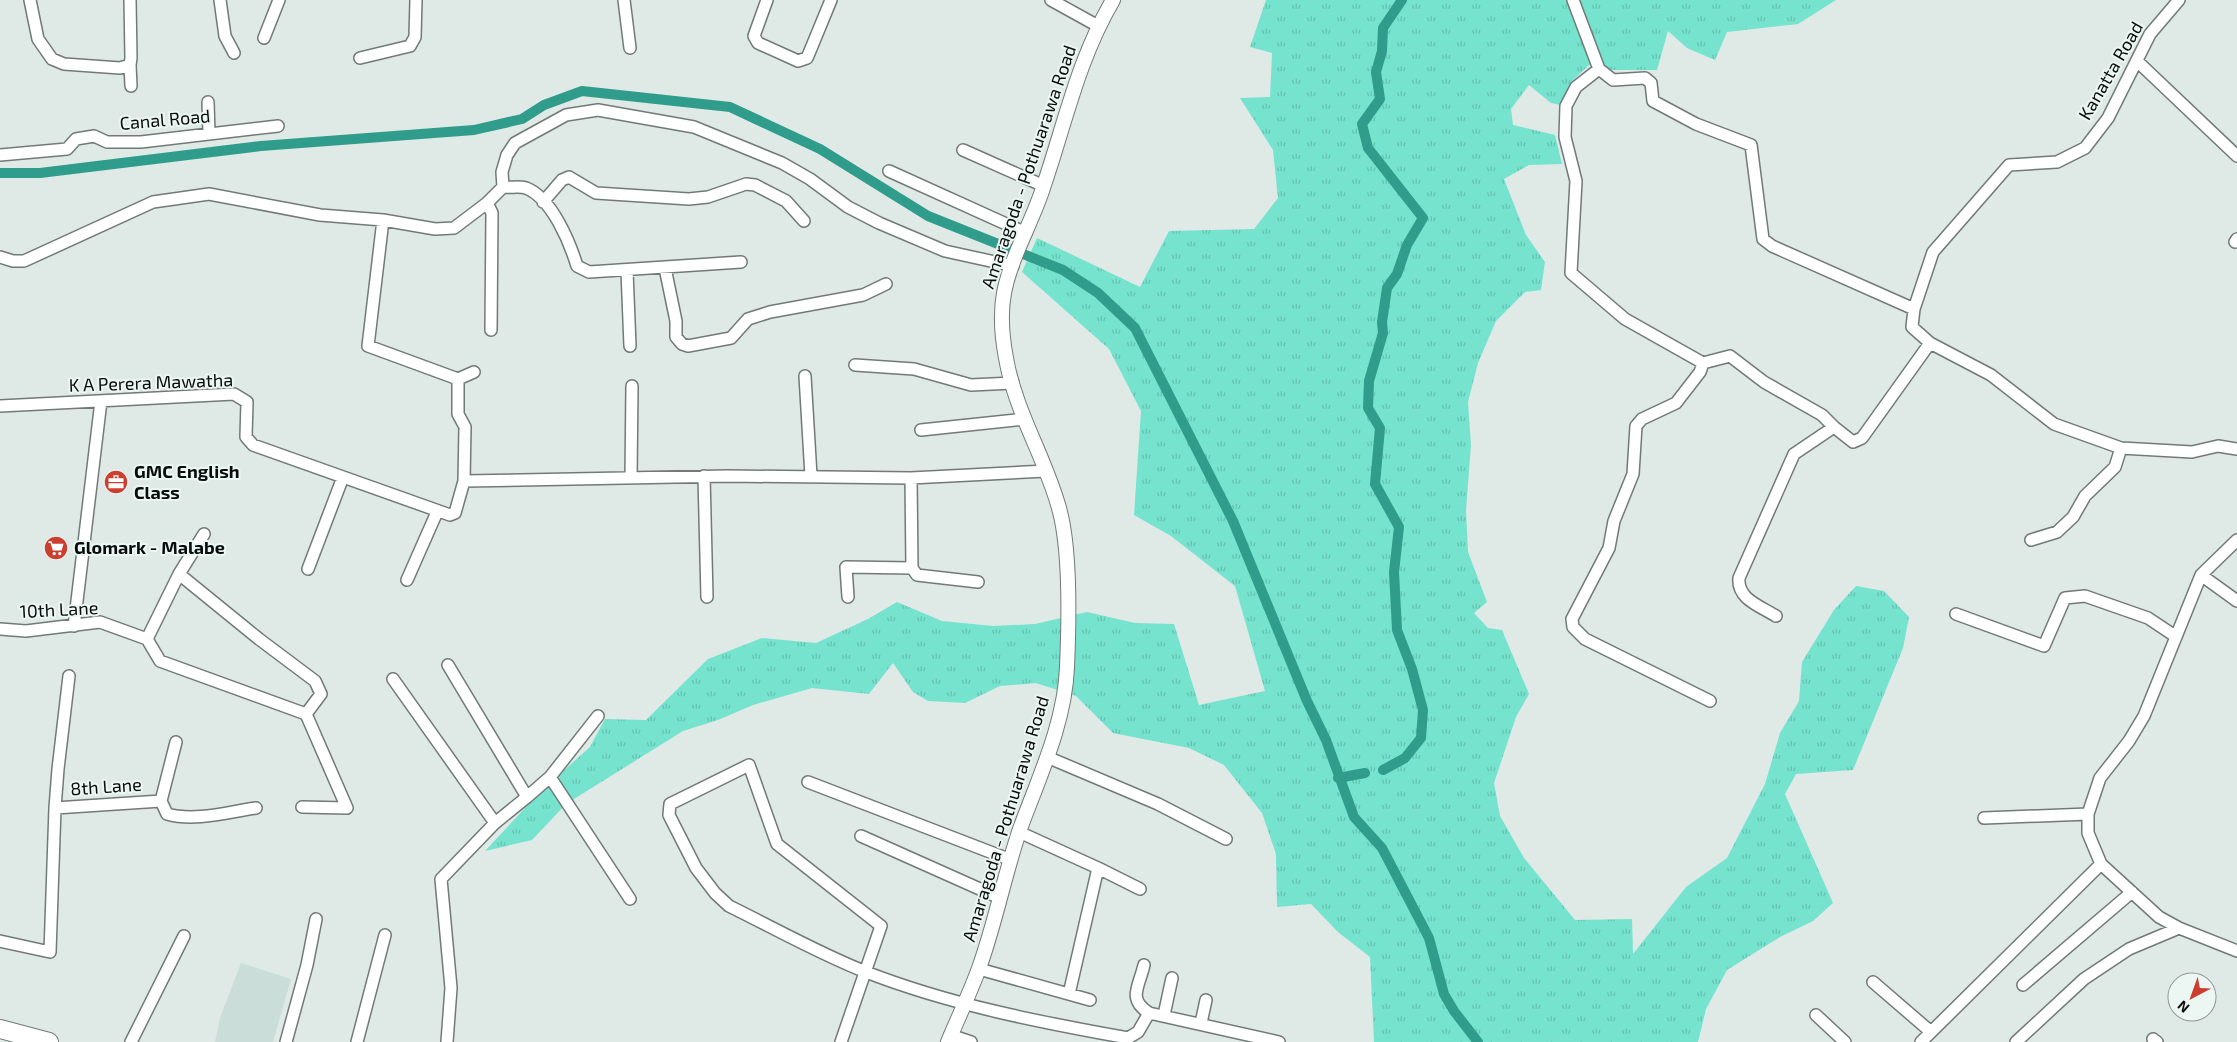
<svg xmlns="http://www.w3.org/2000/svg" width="2237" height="1042" viewBox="0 0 2237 1042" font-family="'Exo 2',sans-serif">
<defs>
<pattern id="grass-tufts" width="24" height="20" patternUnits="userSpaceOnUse" patternTransform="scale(1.25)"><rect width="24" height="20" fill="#75e3ce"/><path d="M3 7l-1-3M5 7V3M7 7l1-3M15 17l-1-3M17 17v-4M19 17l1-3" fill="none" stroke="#64c2b0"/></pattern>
</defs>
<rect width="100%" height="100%" fill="#dfe9e6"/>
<path fill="#caddd8" d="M241,963L291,979L273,1042H215L220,1018Z"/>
<path fill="url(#grass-tufts)" d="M1266,0H1836L1798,24L1727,32L1715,60L1687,48L1668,31L1657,70H1613L1589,65L1571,82L1566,106L1551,103L1529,85L1511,109L1513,125L1555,135L1562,164L1529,165L1504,179L1526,235L1545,262L1541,290L1525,292L1496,321L1478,363L1468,402L1471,445L1466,510L1468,552L1487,602L1474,613L1488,628L1502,630L1529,694L1516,717L1494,783L1500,816L1524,858L1575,920L1632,919L1633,954L1686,887L1727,858L1765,784L1780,733L1799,701L1802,662L1834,610L1856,586L1884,591L1909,617L1903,648L1853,770L1796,774L1785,794L1833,903L1813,921L1780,937L1727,970L1706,1009L1698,1042H1374L1370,957L1338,932L1311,904L1277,907L1276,854L1262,813L1224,765L1189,748L1113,733L1076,696L1036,683L1000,686L965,703L928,701L913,692L893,663L869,694L812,688L753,705L718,720L683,731L566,804L532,840L485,851L540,792L590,747L605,719L646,720L708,659L762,638L816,643L868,619L897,602L942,621L993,626L1035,624L1087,612L1135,623L1174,624L1199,705L1265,691L1235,586L1171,536L1134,515L1141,411L1109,349L1022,272L1037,238L1140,287L1169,231L1254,229L1278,198L1273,150L1240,98L1270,97L1272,53L1250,47Z"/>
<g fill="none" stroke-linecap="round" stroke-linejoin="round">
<path stroke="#309c8b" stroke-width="10" d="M0,173H40L261,146L474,130L522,119L544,105L582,91L730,107L820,149L928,216L1063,270L1098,293L1135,328L1233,521L1307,701L1326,740L1354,817L1382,848L1429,938L1444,994L1454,1011L1478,1042
M1383,770L1405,758L1421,738L1423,710L1412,669L1397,630L1394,572L1399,527L1375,484L1380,428L1368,408L1369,381L1383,333L1382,322L1387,288L1397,274L1407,245L1423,218L1368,148L1362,124L1380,99L1376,72L1382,51L1383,28L1402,0
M1338,778L1365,773"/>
<g stroke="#717a78" stroke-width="14">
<path id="minor" d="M30,0L38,39L52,59L64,64L120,68L130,65L131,58L130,0
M220,0L225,36L234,53
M624,0L630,48
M767,0L754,36L758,43L798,61L807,58L810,51L831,0
M1051,0L1098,26
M1573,0L1599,69L1576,87L1566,106L1565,137L1576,181L1571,273L1625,319L1703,363L1730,356L1764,382L1822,415L1834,427L1794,454L1739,578C1737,599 1760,606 1776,616
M2179,0L2150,34L2108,118L2085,148L2057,162L2009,165L1933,252L1914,309L1912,327L1930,343L1991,375L2054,424L2121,448L2192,452L2218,446L2237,449
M264,38L279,0
M360,58L410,46L415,37L416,0
M2137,61L2237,156
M130,65L131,86
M1599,69L1613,80L1645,78L1651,83L1653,101L1696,124L1751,145L1763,239L1772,246L1914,309
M208,102L209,134
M963,150L1044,186
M0,155L67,149L76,139L94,136L107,142H141L278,126
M889,171L1026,233
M503,187C509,188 520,186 526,188C552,198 570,243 577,266L589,272L741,262
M543,202L562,180L569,177L596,193L689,199L708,197L746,184L755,185L786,201L804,221
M487,203L492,213L491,330
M383,220L368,346L458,379
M2235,242L2237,239
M0,257L13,261H24L153,202L209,194L320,215L383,220L435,229L454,228L487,203L503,187L502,172L507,155L515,143L566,115L598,110L694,127L782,163L810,179L848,207L879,223L945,251L1013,266
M665,268L676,321V337L682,344L688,346L731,338L748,319L770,312L863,295L886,284
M627,271L630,346
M1703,363L1700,372L1676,403L1642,419L1636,426L1633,474L1614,521L1609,548L1572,619L1573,627L1585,639L1710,701
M855,365L914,369L971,385L1013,383
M805,376L811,476
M0,406L234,394L247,402L246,437L253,445L450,515L455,513L464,481L465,427L458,414V379L474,372
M1834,427L1853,442L1862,438L1930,343
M921,430L1025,419
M704,476L707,597
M631,477L632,386
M911,478L912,568L917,575L978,582
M464,481L728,476L911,478L1046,471
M204,534L179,574L147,639L160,661L306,714L347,808L302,807
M2031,540L2057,532L2073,517L2085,496L2115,467L2121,448
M2237,540L2201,575L2144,716L2129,741L2100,778L2088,814V833L2101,864L2159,917L2179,928L2237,951
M308,569L343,477
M179,574L259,639L315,681L321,694L306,714
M2201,575L2237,601
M407,580L437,512
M848,597L846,567L912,568
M1956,614L2044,646L2065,598L2085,596L2148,618L2175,636
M74,626L101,401
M0,629L26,631L100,622L147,639
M393,679L495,823
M1047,757L1158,804L1226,839
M550,777L630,899
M808,782L1011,860
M527,797L550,777L598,716
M161,801L176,742
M55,808L58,769L69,676
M1984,818L2088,814
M1019,832L1098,868L1069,994
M861,836L1000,898
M1098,868L1140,889
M0,941L50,952L55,808L161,801L167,814C195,822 228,812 256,808
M1144,965C1139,987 1127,999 1149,1013
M979,969L1090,1000
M1873,982L1931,1032
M2023,985L2132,892
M1164,1015L1172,978
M1816,1015L1845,1042
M1201,1023L1206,1000
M950,1035L971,1042
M2153,1039L2157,1042
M131,1042L184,936
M286,1042L307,965L316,919
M357,1042L385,935
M447,1042L451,988L441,879L495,823L527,797L448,665
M841,1042L881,926L777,844L749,765L670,804L669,815L696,868L715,893L729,906C774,928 820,954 866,972C951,1005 1039,1022 1128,1038L1138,1032L1149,1013L1279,1042
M1921,1042L2101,864
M2016,1042L2084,979L2129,949L2179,928"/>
</g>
<g stroke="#717a78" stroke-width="16">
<path id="tertiary" d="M948,1042C958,1018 969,995 978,971C995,925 1004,876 1020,829C1039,777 1065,723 1067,667C1069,622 1071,550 1059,508C1045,457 1015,411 1006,358C1002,337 1000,315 1004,293C1011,256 1033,221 1044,185C1066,120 1078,60 1113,0"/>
</g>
<g stroke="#717a78" stroke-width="20">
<path id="primary" d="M0,1029L49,1042"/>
</g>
<use href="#minor" stroke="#fff" stroke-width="11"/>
<use href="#tertiary" stroke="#fff" stroke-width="14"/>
<use href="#primary" stroke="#fff" stroke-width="18"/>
</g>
<defs>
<g id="office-disc" transform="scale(1.25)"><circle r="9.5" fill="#cc3f2f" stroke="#ecf6f3"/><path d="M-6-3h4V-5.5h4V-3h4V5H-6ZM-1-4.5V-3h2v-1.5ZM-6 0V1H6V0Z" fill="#fff"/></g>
<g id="supermarket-disc" transform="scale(1.25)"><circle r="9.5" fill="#cc3f2f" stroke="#ecf6f3"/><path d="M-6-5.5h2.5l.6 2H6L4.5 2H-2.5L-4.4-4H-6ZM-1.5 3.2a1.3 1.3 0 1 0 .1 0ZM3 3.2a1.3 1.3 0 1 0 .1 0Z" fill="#fff"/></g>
</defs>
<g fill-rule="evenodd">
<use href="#office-disc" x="116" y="482"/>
<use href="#supermarket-disc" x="56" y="548"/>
</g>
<g text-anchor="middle" stroke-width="4" stroke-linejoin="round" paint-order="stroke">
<g font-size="18" fill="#090c0c" stroke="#ecf6f3">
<text transform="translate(2111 71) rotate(-60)" y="6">Kanatta Road</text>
<text transform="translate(165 120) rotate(-5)" y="6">Canal Road</text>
<text transform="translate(1029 167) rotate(-71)" y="6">Amaragoda - Pothuarawa Road</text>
<text transform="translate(151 383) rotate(-2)" y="6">K A Perera Mawatha</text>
<text transform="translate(59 610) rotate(-3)" y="6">10th Lane</text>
<text transform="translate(106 787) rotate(-4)" y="6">8th Lane</text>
<text transform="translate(1006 819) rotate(-73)" y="6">Amaragoda - Pothuarawa Road</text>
</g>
<g font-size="18" font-weight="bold" fill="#090c0c" stroke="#ecf6f3" text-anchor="start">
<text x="134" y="478">GMC English<tspan x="134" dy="21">Class</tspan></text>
<text x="74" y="554">Glomark - Malabe</text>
</g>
</g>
<g transform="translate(2192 997) rotate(221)"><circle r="24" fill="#ecf6f3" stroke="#919897"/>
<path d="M0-4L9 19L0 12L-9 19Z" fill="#cc3f2f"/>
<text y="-8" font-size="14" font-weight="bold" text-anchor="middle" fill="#090c0c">N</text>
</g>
</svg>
